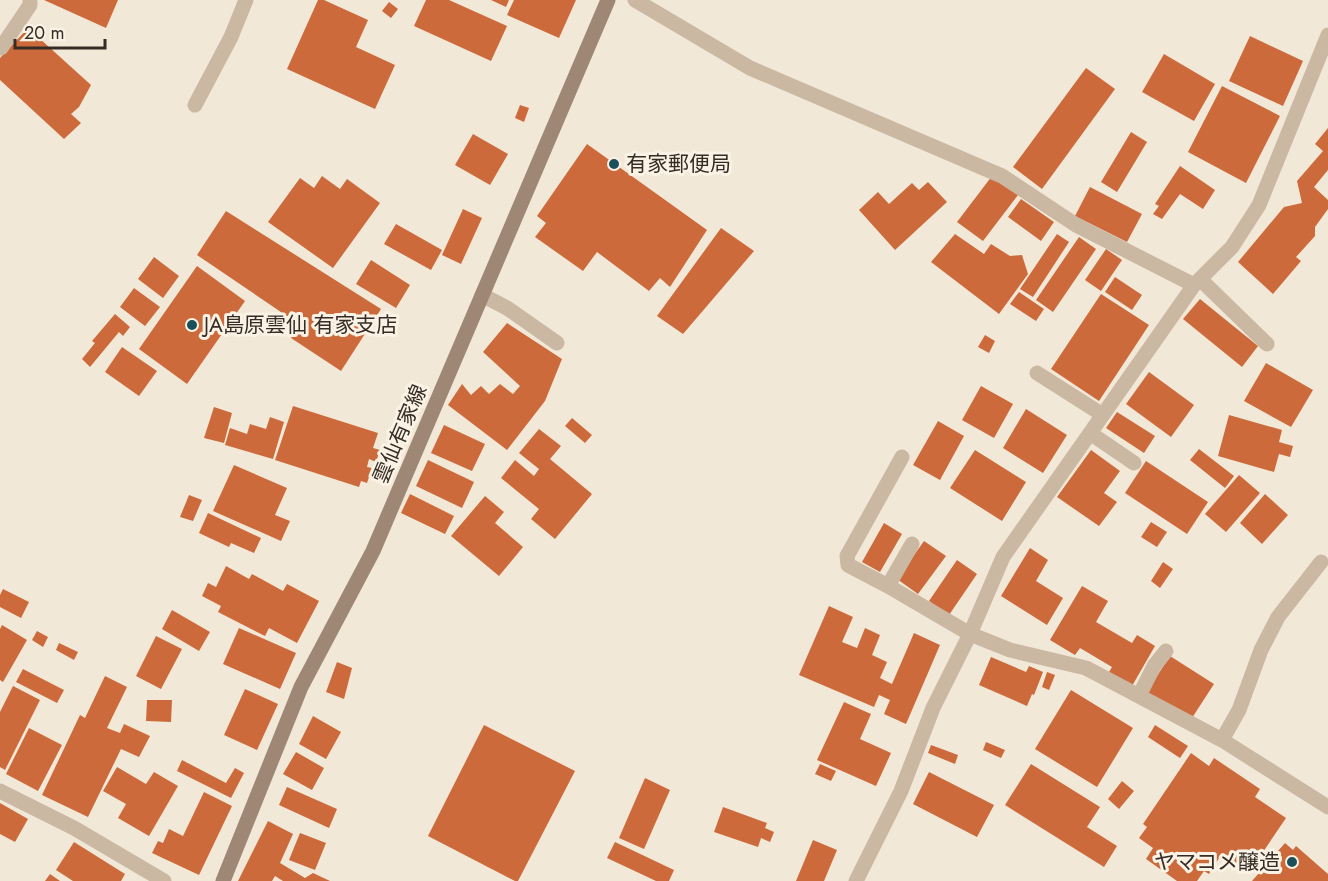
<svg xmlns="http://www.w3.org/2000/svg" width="1328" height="881" viewBox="0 0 1328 881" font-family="Jost,'Noto Sans JP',sans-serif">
<rect width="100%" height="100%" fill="#f2e8d7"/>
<path fill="#cd6a3b" d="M44,0H118L106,28Z
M318,0H324L368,20L356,47L395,65L375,109L287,69Z
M426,0H449L507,26L491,61L414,26Z
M491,0H509L506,7Z
M514,0H576L559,38L507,15Z
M389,2L398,9L391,18L382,11Z
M28,28L91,85L79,107L71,114L81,123L64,139L0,80V58Z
M1250,36L1303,61L1283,106L1229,81Z
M1164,54L1215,84L1194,121L1142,92Z
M1086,68L1115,89L1042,189L1013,167Z
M1222,86L1280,116L1246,183L1188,152Z
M520,105L529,108L524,122L515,118Z
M1328,128V170L1314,187L1328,200V209L1315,227V236L1296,257L1301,261L1273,294L1238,262L1284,207L1302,203L1297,181L1323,151L1315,144Z
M1131,132L1147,142L1117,192L1101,182Z
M473,134L508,154L490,185L455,165Z
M587,144L707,230L670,287L660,278L649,291L597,252L583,271L535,237L546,223L537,216Z
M1180,166L1215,190L1203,209L1180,194L1162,219L1153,214L1159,206L1155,204Z
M322,176L340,189L347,179L380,203L333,268L268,222L300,178L314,188Z
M992,176L1018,195L983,241L957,222Z
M928,182L947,202L895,250L859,210L878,192L889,204L912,183L919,190Z
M1090,187L1142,214L1127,242L1075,216Z
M1021,199L1054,222L1041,241L1008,217Z
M463,209L482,218L461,264L442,255Z
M226,211L381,309L341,371L291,338L300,325L197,255Z
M396,224L442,250L431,270L384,244Z
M721,228L754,251L683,334L657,316Z
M955,234L984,254L991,244L1010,256L1022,255L1028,274L999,314L931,262Z
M1057,234L1069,242L1033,297L1020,289Z
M1079,237L1096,249L1053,312L1036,300Z
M1106,249L1122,260L1101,291L1085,280Z
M154,257L179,276L163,298L138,279Z
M371,260L410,285L396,308L356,284Z
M197,266L245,301L187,384L139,349Z
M1115,277L1142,295L1132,310L1105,292Z
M134,288L160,307L145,326L120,307Z
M1019,292L1044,309L1036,321L1010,304Z
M1101,294L1149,325L1099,401L1051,369Z
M1200,299L1258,346L1242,367L1183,319Z
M115,314L130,327L123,336L119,332L90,367L82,359L95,343L92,341Z
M507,323L562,359L545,401L507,450L448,405L462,384L471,395L481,386L489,394L500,384L513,394L520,386L483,352Z
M985,335L995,341L989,353L978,347Z
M122,347L157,371L139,396L105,372Z
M1266,363L1313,390L1291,427L1244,401Z
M1149,372L1194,405L1171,437L1126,404Z
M981,386L1013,404L994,438L962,420Z
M293,406L378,433L373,448L380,450L376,462L369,459L367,467L372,468L367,483L361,481L359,487L275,460Z
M214,407L232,413L224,443L204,438Z
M1026,409L1067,435L1043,473L1003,448Z
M1117,412L1155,436L1144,453L1106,428Z
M1229,415L1282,430L1279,442L1293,446L1290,457L1279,454L1274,472L1218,456Z
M270,417L284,422L273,459L225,445L230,428L247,434L250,424L266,429Z
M572,418L592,435L585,443L565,426Z
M938,421L964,436L940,480L913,465Z
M444,425L485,444L472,471L431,453Z
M539,429L561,446L550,459L592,494L555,539L531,519L539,509L501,478L515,460L534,476L539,469L519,453Z
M1199,449L1234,476L1225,488L1190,460Z
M975,450L1026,482L1002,521L950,488Z
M1091,450L1120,471L1104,493L1117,502L1099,526L1057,497Z
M428,460L474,482L462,508L416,486Z
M1146,461L1208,502L1187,534L1125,493Z
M234,465L287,488L275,515L290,521L281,541L213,511Z
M1239,475L1260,493L1226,532L1205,514Z
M410,494L454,516L445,534L401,513Z
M1265,494L1288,515L1262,544L1240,523Z
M189,495L202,500L193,521L180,517Z
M485,496L504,512L495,523L523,547L499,576L451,536Z
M208,513L261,538L254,553L231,543L229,547L199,533Z
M1151,522L1167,532L1157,547L1141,537Z
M884,523L902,534L880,572L862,562Z
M924,541L946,556L918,594L897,579Z
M1030,548L1048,560L1036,581L1063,598L1047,625L1001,596Z
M957,560L977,574L949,615L929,601Z
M1163,562L1173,569L1160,588L1151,581Z
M226,566L249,579L252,574L283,591L287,584L319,601L297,643L269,628L265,636L218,612L221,606L202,596L208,583L216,587Z
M1082,586L1108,601L1096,622L1132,643L1137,635L1155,646L1132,686L1109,672L1112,667L1080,648L1075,655L1050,640Z
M3,589L29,602L21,618L0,607V595Z
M829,606L853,617L842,642L857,648L865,628L880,635L872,655L887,662L880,678L892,684L914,633L940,645L906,724L884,714L890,700L879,695L874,707L799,675Z
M172,610L210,632L199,651L162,629Z
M2,625L27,640L3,682L0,680V629Z
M239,628L296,653L280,689L223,664Z
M37,631L48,637L43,647L32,640Z
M156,636L182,649L161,689L136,676Z
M59,643L78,652L74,660L56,650Z
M1170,656L1214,684L1190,721L1146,693Z
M991,657L1026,672L1029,666L1043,672L1034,695L1032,694L1027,706L979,685Z
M337,662L352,668L344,699L326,692Z
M23,669L64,690L57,703L16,682Z
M1047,672L1055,675L1049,690L1042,687Z
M105,676L127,687L107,728L120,733L124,724L150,736L139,757L121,749L88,817L42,795L80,715L85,718Z
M13,686L40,700L5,770L0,767V712Z
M245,689L278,704L257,750L224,735Z
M1071,690L1133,728L1097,787L1035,749Z
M147,700H172L171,722L146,721Z
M844,702L871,714L860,739L891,753L876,786L817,760Z
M313,716L341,732L326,759L299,744Z
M484,725L575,771L518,881H515L428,836Z
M1155,725L1188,746L1180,758L1148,737Z
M29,728L62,745L38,791L6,774Z
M986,742L1005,750L1001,758L983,750Z
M931,745L958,755L955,764L928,753Z
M296,752L324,768L312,790L283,774Z
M1191,753L1209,766L1214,758L1260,789L1255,797L1286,818L1248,874L1221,855L1209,874L1204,871L1197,881H1177L1146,859L1153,848L1139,838L1147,827L1143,824Z
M182,760L226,783L235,768L244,773L231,798L177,771Z
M820,764L836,771L831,781L815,774Z
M1031,764L1100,807L1087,827L1117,846L1104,867L1005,805Z
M117,767L146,784L154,772L178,786L149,836L118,818L126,804L103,791Z
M929,772L994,805L977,837L913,804Z
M645,778L670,790L644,849L619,838Z
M1122,781L1134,791L1119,809L1108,799Z
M287,787L337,809L329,828L279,805Z
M204,792L232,806L199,875L152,853L158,841L163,843L169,829L183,836Z
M0,803L28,819L15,842L0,834Z
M723,807L767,823L765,828L774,832L770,842L761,838L758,847L714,832Z
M268,821L293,834L280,863L305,878L313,873L330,881H283L275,876L272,881H238Z
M300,833L326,843L315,870L289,860Z
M813,840L837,850L824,881H796Z
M74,842L125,874L121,881H73L56,870Z
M615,842L674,870L669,881H656L607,858Z
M1285,843L1293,850L1296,846L1328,874V881H1252Z
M50,874L60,881H45Z"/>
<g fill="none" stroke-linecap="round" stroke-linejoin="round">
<path stroke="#cbb8a3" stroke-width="15" d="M635,0L750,68L1002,176L1076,225L1194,285
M1,48L30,5V0
M195,105L231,37L246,0
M1200,279L1267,344
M482,295L507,308L557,343
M1037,373L1103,415
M1090,433L1134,463
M902,457L847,556L848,565L888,586L970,634L1010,650L1086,668L1222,740L1328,807
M888,586L912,544
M1139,696L1154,666L1166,651
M1222,740L1239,710L1261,650L1278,617L1321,562
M0,791L74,828L164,881
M856,881L901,791L933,708L970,634L1003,557L1194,285L1232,247L1259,205L1328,35"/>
<path stroke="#9e8774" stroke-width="15" d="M223,881L301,687L373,551L608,0"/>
</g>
<g fill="#195059" stroke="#faf2e4" stroke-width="2">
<circle cx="614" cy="164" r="6"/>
<circle cx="192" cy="325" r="6"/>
<circle cx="1292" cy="862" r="6"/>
</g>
<g text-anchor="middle" stroke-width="6" stroke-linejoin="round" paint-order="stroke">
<g font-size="21" fill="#352c25" stroke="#faf2e4" text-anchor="start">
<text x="626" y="171">有家郵便局</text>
<text x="204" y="332">JA島原雲仙 有家支店</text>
<text x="1280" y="869" text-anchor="end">ヤマコメ醸造</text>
</g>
<g font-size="21" fill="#352c25" stroke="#faf2e4">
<text transform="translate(400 434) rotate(-67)" y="7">雲仙有家線</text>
</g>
</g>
<path d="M15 39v9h90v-9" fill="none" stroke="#352c25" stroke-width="3"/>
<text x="24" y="39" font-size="18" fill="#352c25" stroke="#faf2e4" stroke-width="4.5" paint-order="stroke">20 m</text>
</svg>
